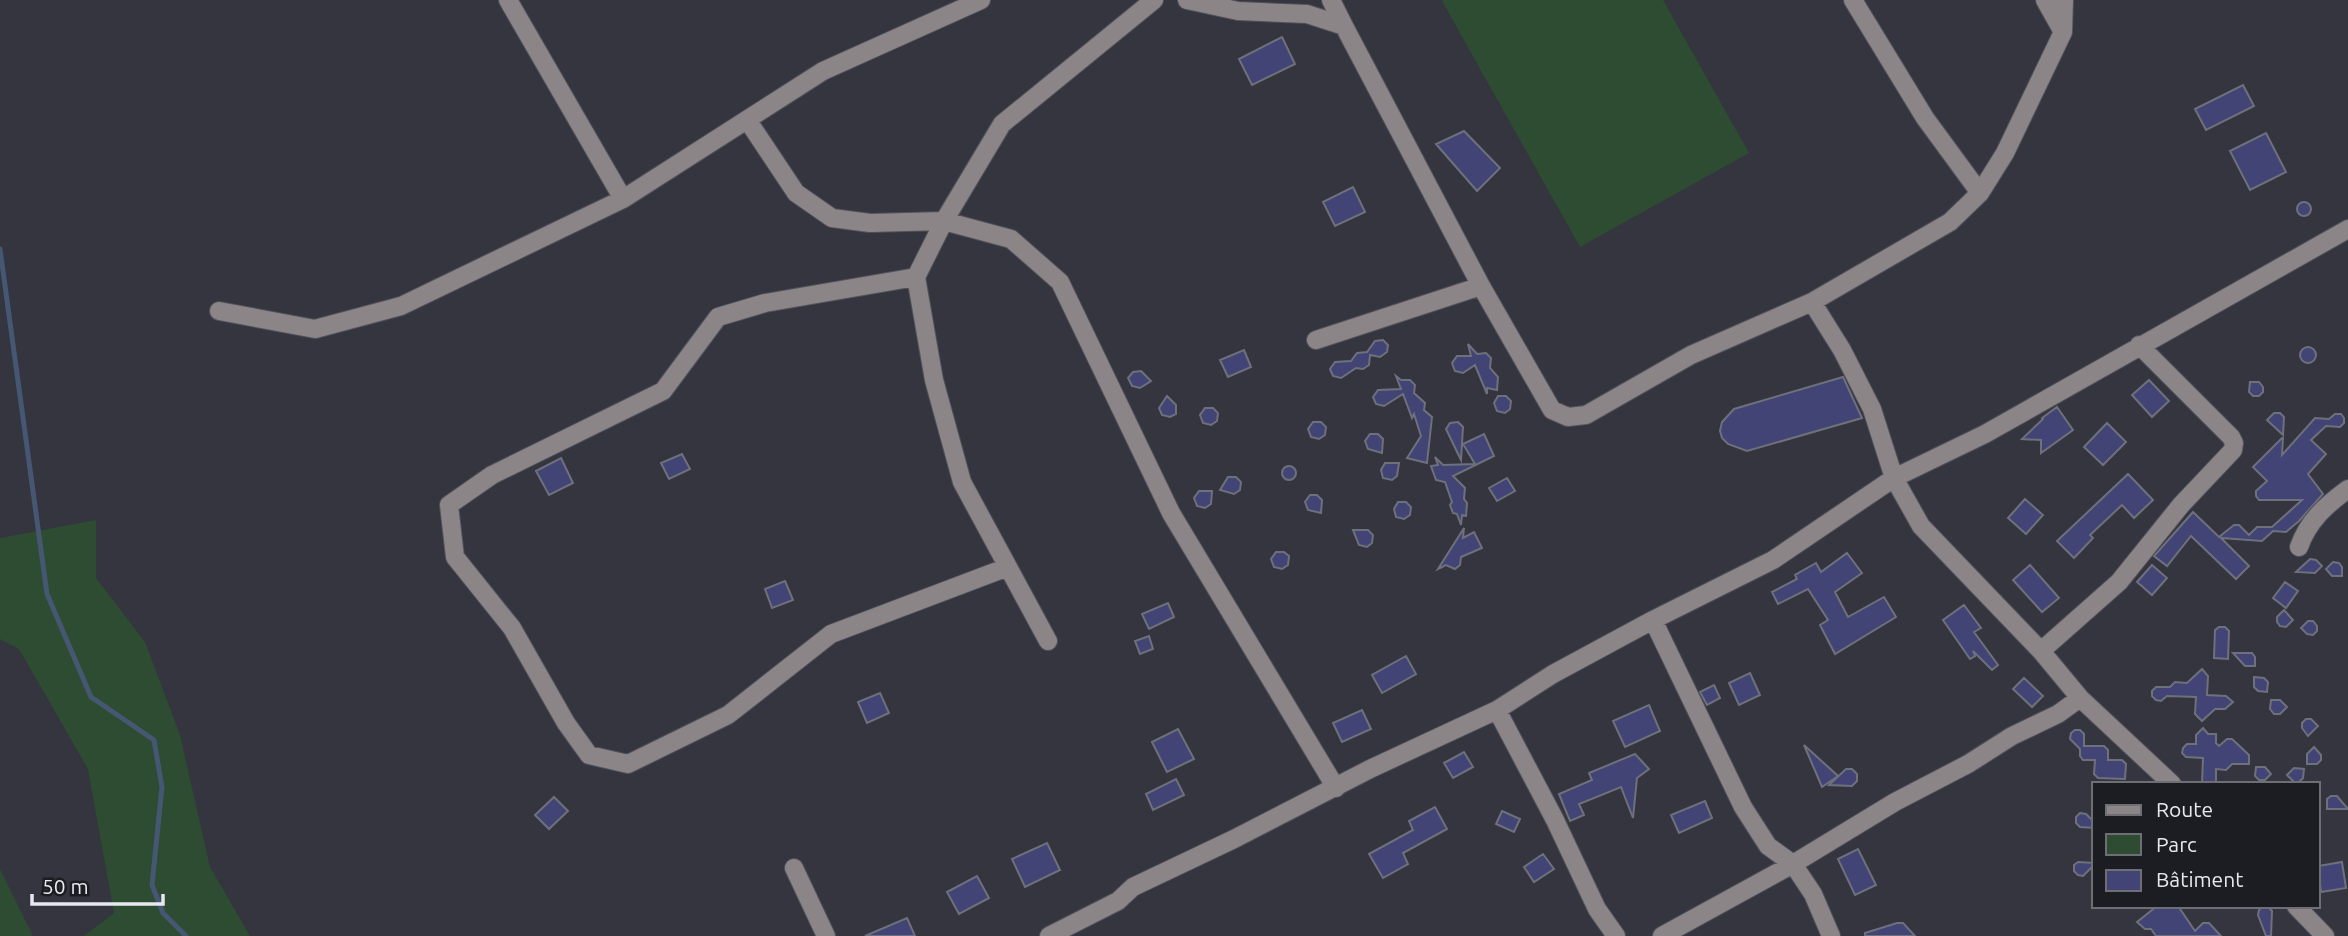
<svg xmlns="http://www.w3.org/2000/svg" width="2348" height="936" viewBox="0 0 2348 936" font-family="Ubuntu,sans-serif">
<rect width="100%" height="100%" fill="#34353f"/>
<path fill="#2d4c32" d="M1444,0H1663L1749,153L1580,247L1442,1Z
M96,520V578L145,642L180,735L210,867L250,936H84L114,913L88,769L19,649L0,639V538Z
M0,869L33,936H0Z"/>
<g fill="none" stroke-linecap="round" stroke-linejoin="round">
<path stroke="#465773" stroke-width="5" d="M0,249L47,594L91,697L154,740L162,787L152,885L163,913L186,936"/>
</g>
<path fill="#414474" stroke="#6e707b" stroke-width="2" d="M1282,37L1295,64L1252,85L1239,59Z
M2243,85L2254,106L2206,130L2195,109Z
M1464,131L1500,168L1477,191L1436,144Z
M2266,133L2286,172L2250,190L2230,151Z
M1353,187L1365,212L1335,226L1323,202Z
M2297 209a7 7 0 1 1 14 0a7 7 0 1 1-14 0Z
M1383,340L1388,345L1387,352L1380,357L1370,355L1369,365L1363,369L1356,368L1341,378L1333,376L1330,369L1335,362L1351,361L1357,353L1367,352L1375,341Z
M1468,344L1477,354L1486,353L1491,358L1490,368L1498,377L1497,390L1487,388V394L1475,365L1463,373L1455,371L1452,363L1457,356H1471Z
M2300 355a8 8 0 1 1 16 0a8 8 0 1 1-16 0Z
M1244,350L1251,367L1228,377L1220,360Z
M1141,371L1151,381L1140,388L1132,386L1128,378L1133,372Z
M1396,376L1401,380H1410L1415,385L1414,393L1425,403L1424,410L1432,417L1427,463L1407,458L1421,436L1414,414L1412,418L1403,394L1384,406L1376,404L1373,397L1378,390L1401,389Z
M1843,377L1862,418L1747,451L1728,444L1722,438L1720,431L1722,422L1734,409Z
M2149,380L2169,401L2152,417L2132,395Z
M2250,382H2259L2263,387V392L2259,396H2253L2249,392Z
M1167,396L1176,405V414L1170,417L1162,415L1159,408Z
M1498,396H1506L1511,401L1510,409L1505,413L1497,411L1494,403Z
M2057,407L2073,430L2041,453V440L2022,439L2043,419L2042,418Z
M1205,408H1213L1218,413L1217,421L1211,425L1203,423L1200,415Z
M2274,413H2280L2284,417L2283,435L2267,420Z
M2335,414H2341L2344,418V423L2340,427L2326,426L2311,440L2326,454L2308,474L2323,494L2299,521L2286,532L2273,531L2262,541L2221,538L2249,566L2236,579L2191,536L2167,566L2154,556L2193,512L2219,537L2234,525H2239L2249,535L2257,527H2272L2302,500H2259L2256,496V491L2267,481L2253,467L2283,437L2282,455L2315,418L2329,419Z
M1313,422H1321L1326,427L1325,435L1319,439L1311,437L1308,429Z
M1458,422L1463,427L1461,460L1446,429L1450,423Z
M2107,423L2126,442L2103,465L2084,447Z
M1370,434H1378L1383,439L1382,453L1368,449L1365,441Z
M1484,434L1494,456L1453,476L1465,488L1464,499L1467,503L1466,516L1462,515L1461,525L1457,514L1453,513L1450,505L1452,502L1445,482L1436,480L1431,466L1438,465L1435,457L1443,465L1475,464L1463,444Z
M682,454L690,469L669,479L661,463Z
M561,458L573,483L549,495L536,471Z
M1385,463H1399L1397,476L1392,480L1383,478L1381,470Z
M1282 473a7 7 0 1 1 14 0a7 7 0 1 1-14 0Z
M2128,474L2153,500L2134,518L2122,505L2090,535L2093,538L2074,558L2057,541Z
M1228,477H1236L1241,482L1240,490L1234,494L1220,490Z
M1507,478L1515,491L1497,501L1489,488Z
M1199,491H1212L1211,504L1205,508L1197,506L1194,498Z
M1310,495H1317L1322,500L1321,513L1308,510L1305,502Z
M2025,499L2043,515L2026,534L2008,518Z
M1398,502H1406L1411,507L1410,515L1404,519L1396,517L1394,509Z
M1464,528L1463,538L1474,532L1482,548L1461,557L1460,565L1455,569L1446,565L1438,569Z
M1353,530H1368L1373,535L1372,543L1367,547L1359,545Z
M1276,552H1284L1289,556L1288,565L1282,569L1274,567L1271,559Z
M1847,553L1862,573L1835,592L1848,617L1884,597L1896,617L1835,654L1820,625L1828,620L1808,589L1778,604L1772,592L1797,579L1795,575L1816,563L1821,572Z
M2310,559L2316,560L2322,566L2315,573L2296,572Z
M2333,562L2339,563L2342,567V576H2332L2326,569Z
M2030,565L2059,598L2042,612L2013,580Z
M2152,565L2167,578L2152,595L2137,582Z
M785,581L793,600L772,608L765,589Z
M2285,582L2298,591L2286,608L2273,598Z
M1168,603L1174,617L1149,629L1142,614Z
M1964,605L1981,628L1974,632L1998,665L1992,670L1973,651L1975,656L1970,659L1943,620Z
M2284,610L2293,620L2286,627L2280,626L2277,622V617Z
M2308,621H2313L2317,626V631L2313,635L2307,634L2301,628Z
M2219,627H2225L2229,631L2228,659L2214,658L2215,630Z
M1149,636L1153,649L1140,654L1135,641Z
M2233,653H2252L2255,657V666H2245Z
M1406,656L1416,674L1382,693L1372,675Z
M2202,669L2208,676L2207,695L2226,696L2233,702L2225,709H2215L2202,721L2195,714L2196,697L2167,696L2161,701L2156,700L2152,696V691L2156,687H2170L2175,682L2187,683Z
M1750,673L1760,695L1739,705L1729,683Z
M2254,677L2264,678L2268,682L2267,692L2258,691L2254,687Z
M2024,678L2043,696L2032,707L2013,689Z
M1714,685L1720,698L1707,705L1700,692Z
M880,693L889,713L867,723L858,702Z
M2271,700H2280L2287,707L2280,714H2274L2270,709Z
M1649,705L1660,731L1625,747L1613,721Z
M1362,710L1371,729L1342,742L1333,723Z
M2306,719H2311L2318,726L2308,736L2302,728V723Z
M2203,728L2208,734H2216V743L2219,746L2227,739H2232L2249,755V764H2232L2226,770L2216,769V784H2202L2203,758L2186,757L2182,753L2183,748L2187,744H2196V735Z
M1178,729L1194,759L1167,772L1152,742Z
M2075,730H2080L2084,734V746H2104L2108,750V760H2122L2126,764L2125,779L2098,778L2094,774L2095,760H2083L2080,756V749L2070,739L2071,733Z
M1804,745L1838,776L1822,787Z
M2314,747L2321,755V760L2317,764H2307V754Z
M1464,752L1473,767L1453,778L1444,763Z
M1635,754L1649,769L1637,778L1633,818L1621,787L1579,804L1584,815L1570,821L1559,794L1592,780L1589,773Z
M2256,767H2265L2271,774L2265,780H2259L2255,776Z
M2294,768L2304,769L2303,778L2299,782H2294L2287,775Z
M1846,769H1852L1857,774V781L1852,786L1829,785Z
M1176,779L1184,795L1153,810L1146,794Z
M2331,796H2337L2348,809H2327V799Z
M554,797L568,811L549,829L535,815Z
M1705,801L1712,818L1679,833L1671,815Z
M1435,807L1447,829L1403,853L1408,864L1383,878L1369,854L1413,830L1409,821Z
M1502,811L1520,819L1514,832L1496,824Z
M2080,813L2086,814L2094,822V828L2080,827L2076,823V817Z
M1047,843L1060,870L1025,887L1012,859Z
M1858,849L1876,885L1855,895L1838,859Z
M1543,854L1554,869L1534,882L1524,867Z
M2078,862L2094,863V865L2083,876L2078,875L2074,871V865Z
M2342,862L2346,888L2321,892L2318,866Z
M977,876L989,898L959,914L947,892Z
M2157,906H2178L2195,931L2203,923H2209L2221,936H2156L2151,929H2145L2137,922Z
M2263,906L2268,907L2272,911L2271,936H2266L2258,915L2259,910Z
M907,918L915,936H865Z
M1897,923H1903L1915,936H1865V933Z"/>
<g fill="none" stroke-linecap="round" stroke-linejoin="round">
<g stroke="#51525b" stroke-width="20">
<path id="minor" d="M508,0L623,199L823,71L981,0
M1187,0L1238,11L1307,14L1344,26L1481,286L1552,410L1568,417L1586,415L1691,355L1812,302L1950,222L1980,193L2005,153L2063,32L2064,0
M1331,0L1344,26
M1853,0L1925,118L1980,193
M2045,0L2063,32
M748,121L796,193L832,218L870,223L944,221L1011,239L1060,282L1171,513L1336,788
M916,277L765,303L718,317L663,391L492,475L449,505L455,557L512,628L566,723L589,755L628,764L728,715L831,634L1008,567
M1812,302L1842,350L1872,409L1894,478L1921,526L2041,651L2080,698L2172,784
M219,311L315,329L401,306L623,199
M1316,340L1481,286
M2299,547C2308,521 2326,505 2348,489
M1653,620L1743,807L1768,846L1793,864L1813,894L1831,936
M1048,641L962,482L934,380L916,277L944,221L1002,124L1154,0
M2041,651L2119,582L2181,505L2233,450L2234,443L2231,437L2139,345
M1497,710L1555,820L1597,909L1616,936
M794,868L826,936
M2296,906L2325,936
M1049,936L1118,901L1133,887L1234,839L1370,769L1497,710L1553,674L1653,620L1773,560L1894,478L1985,434L2348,229
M1662,936L1793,864L1895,802L1968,764L2012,736L2058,714L2080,698"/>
</g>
<use href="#minor" stroke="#8b8588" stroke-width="18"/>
</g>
<rect x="2092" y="782" width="228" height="126" fill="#1c1d22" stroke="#6e6f74" stroke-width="2"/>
<rect x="2106" y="805" width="35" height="10" fill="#8b8588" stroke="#6e6f74" stroke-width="2"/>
<text x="2156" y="817" font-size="21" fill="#e8e9f0">Route</text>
<rect x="2106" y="834" width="35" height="21" fill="#2d4c32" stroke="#6e6f74" stroke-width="2"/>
<text x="2156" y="852" font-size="21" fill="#e8e9f0">Parc</text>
<rect x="2106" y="870" width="35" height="21" fill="#414474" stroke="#6e6f74" stroke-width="2"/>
<text x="2156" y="887" font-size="21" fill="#e8e9f0">Bâtiment</text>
<path d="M32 894v10h131v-10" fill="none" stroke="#e8e9f0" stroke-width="3.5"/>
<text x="42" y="894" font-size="21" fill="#e8e9f0" stroke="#1c1d22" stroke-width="5" paint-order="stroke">50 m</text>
</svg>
